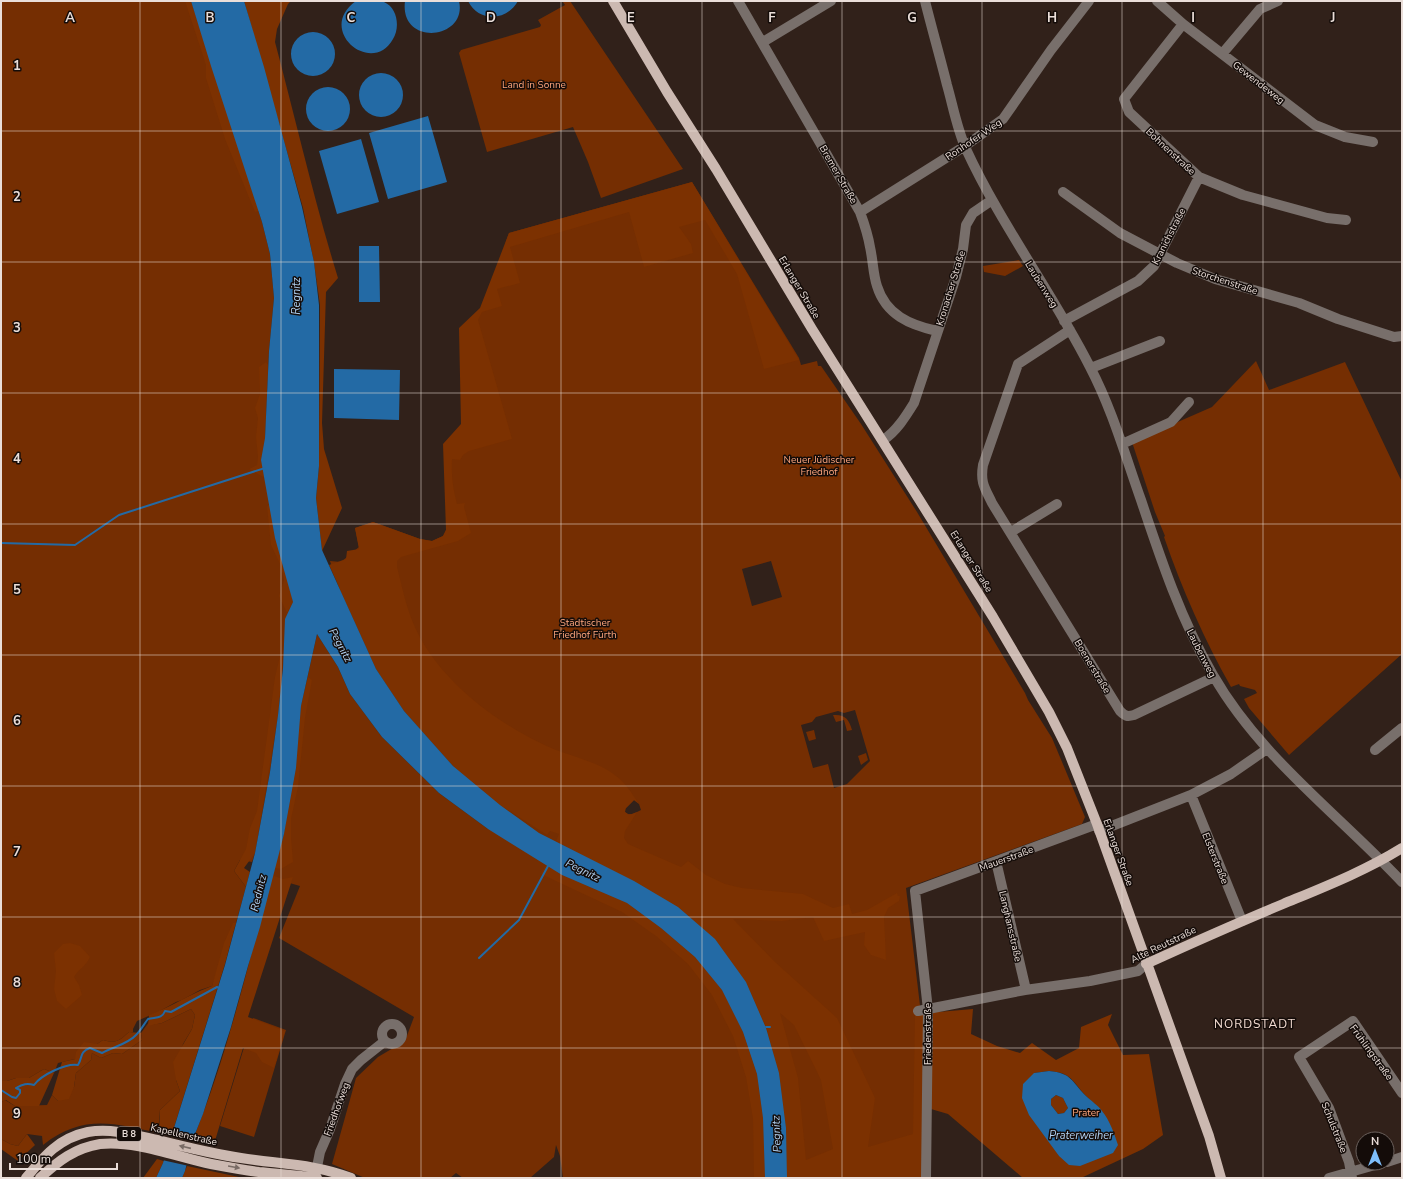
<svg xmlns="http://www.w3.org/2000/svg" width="1403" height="1179" viewBox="0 0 1403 1179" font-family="'Nunito Sans',sans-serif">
<rect width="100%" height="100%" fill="#31211a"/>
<path fill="#752e02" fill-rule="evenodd" d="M1,1H191L262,222L270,254L274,298L269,351L265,438L293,602L283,668L278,715L270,772L255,853L252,862L240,860L234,871L246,887L236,923L212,986L200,990L182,1000L176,1002L160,1011L137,1021L133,1029V1032H129C119,1041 116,1044 103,1040L75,1059L58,1063L54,1073L44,1069L29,1078H16L7,1081H1Z
M566,1H570L683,169L601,198L588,162L573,127L487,152L459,53L461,50L540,27L541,25L538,20L565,5L563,2Z
M692,182L799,358L801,365L817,361L818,366H821L861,424L917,512L1025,693L1028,700L1052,738L1085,817L1082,824L906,888L921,1014L918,1132L842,1178H563L560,1156L556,1145L554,1157L530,1178H463L456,1173L450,1178H365L332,1164L356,1078L378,1057L405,1041L414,1017L279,938L300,886L272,878L284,834L301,706L317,634L338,667L350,694L382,737L439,793L488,829L453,766L404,711L376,669L341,593L330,561L341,562L359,547L355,528L373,522L420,539L432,541L443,536L446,530L449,455L509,437L475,320L497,289L506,241L509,233ZM771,561L782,597L752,606L742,569ZM855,710L870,761L847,784L834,788L828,764L813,768L801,725L812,722L816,717L838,711L844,713ZM634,800L639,804L641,810L633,814H628L625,812L626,808Z
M1019,260L1023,266L1005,276L984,272L983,266Z
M1256,361L1269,390L1345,362L1402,482V654L1289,755L1249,708L1244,699L1257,693L1255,690L1240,686L1239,684L1231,687C1204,639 1182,589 1164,537L1165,536L1155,512L1132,442L1212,407Z
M833,715C845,714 849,719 852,730L847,731L844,720L836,722Z
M814,730L816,739L809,741L806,732Z
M866,753L868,760L861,765L858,756Z
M191,1009L195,1015L192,1029L183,1044L176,1080L180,1091L160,1110L158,1133C113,1123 83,1114 43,1145L42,1136L27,1134L18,1146L10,1144L1,1139V1102L5,1100L15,1106L47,1105L52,1095L58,1101L74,1087L76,1073L91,1060L92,1053L101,1058L113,1053L122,1054L142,1040L141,1033L149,1022V1025L162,1023Z
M253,1018L286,1030L254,1137L220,1126Z"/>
<path fill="#7c3101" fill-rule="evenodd" d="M185,1H191L259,211L255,212L225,139L206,78V65Z
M244,1H291L288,4L277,29L275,42C296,121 314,200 338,278L326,292L322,423L324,449L342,508L322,551L316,498L319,466L320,305L314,263L303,208Z
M692,182L799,360L764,369L737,274L705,220L679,227L691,244L693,253L644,267L629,212L510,247L520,283L497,289L502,306L482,312L478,320L512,439L469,451L463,455L460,460L452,459C451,475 453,489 457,504L465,503L464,507L471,533L458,541L401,557L397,561V567C402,586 406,607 414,625C437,679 497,724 549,747C569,756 600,762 616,776C626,783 632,794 639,804L634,800L625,809V812L629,815L637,812L625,831L624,838L628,844L681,867L688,861L706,875L725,884L742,888L803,894L833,908L849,904L852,914L867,910L897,893L898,896H900L899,901L888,908L884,917L886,960L871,955L864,945L865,932L824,941L813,917L782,921L733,919L775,962L837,1018L875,1098L868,1147L913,1134L915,1014L973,1009L971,1034L997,1046L1020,1053L1032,1043L1056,1060L1079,1048L1081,1027L1112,1014L1108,1025L1123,1055L1149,1054L1163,1135L1143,1149L1081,1178H1023L948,1114L931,1109L928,1178H787L786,1128L779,1073L766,1027L746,982L714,939L678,907L556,841L559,834L550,831L547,835L500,805L453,766L404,711L376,669L329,565L346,559L347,551L359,549L355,528L373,522L420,539L432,541L443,536L446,530L443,444L461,424L459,328L480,308L509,233ZM780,1013L794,1025L821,1080L833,1149L806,1160L798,1078ZM1049,1071C1071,1073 1071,1079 1085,1095C1090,1100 1096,1105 1101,1110L1059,1156L1034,1073Z
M266,362L268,365L265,438L261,460L265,478L249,469L257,465L258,457L256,437L258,418L255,408L260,394L259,367Z
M271,502L293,602L287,613L279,596L284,580L280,564L271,545L267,507Z
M280,656H283L278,715L255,853L244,868L250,872L246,887L234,871L246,849L250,828L257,811L275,677Z
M308,677L312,680L305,718L298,787L291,819V837L293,862L281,869L274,868L284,834L296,768L301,706Z
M546,865L562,875L627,903L661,928L695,957L722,990L743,1032L757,1074L763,1118L765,1178H754L753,1119L746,1077L733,1036L712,995L688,964L656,936L622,912L541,874Z
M272,875L283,879L293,877L248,1017L285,1031L274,1068L262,1062L256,1053L243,1048L214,1144L193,1139C228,1054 248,964 272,875Z
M233,923H236L225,964L172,1134L159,1131L160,1110L180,1091L176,1080L173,1062L192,1029L195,1015L191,1009L162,1023L148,1026L149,1015C171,1007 190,994 212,986L224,943Z
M70,943L80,946L90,957C85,968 80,967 74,977L79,985L82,995L66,1009L57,1001L54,989L56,971L54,953L63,944Z
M129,1032L141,1033L142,1040L122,1054L113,1053L101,1058L92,1053L91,1060L76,1073L74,1087L69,1099L58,1101L52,1095L62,1062L75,1059L76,1052L84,1042L97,1044L103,1040C116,1044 119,1041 129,1032Z
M44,1069L54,1073L39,1106H15L6,1100L1,1102V1081H7L16,1078H29Z
M1056,1095L1063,1098L1068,1108L1064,1113L1058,1114L1051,1105V1099Z
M27,1134L35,1145L18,1161L1,1149V1139L10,1144L18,1146Z
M157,1159L164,1161L156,1178H143Z
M187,1166L239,1177L241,1178H182Z"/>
<path fill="#236aa5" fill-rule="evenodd" d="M191,1H244L264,67L302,207L314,262L319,305V466L316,498L322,550L376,669L404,711L453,766L500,805L539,833L634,881L678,907L715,939L746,982L766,1028L779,1073L786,1128L787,1178H765L763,1118L757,1074L743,1032L722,990L695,957L661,928L627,903L562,875L488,829L439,793L382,737L350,694L338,667L317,634L301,706L296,768L284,834L260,927L248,966L231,1027L203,1114L193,1139L185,1171L182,1178H156L163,1163L225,965L255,853L270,772L278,715L283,668L285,619L293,602L275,538L261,460L265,438L269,351L274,298L270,254L262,222L211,66Z
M356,1C363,1 378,0 384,2C398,8 400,28 393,39C372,77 315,30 356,1Z
M405,1H459C468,40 399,47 405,1Z
M468,1H518C507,21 479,23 468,1Z
M291 54a22 22 0 1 1 44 0a22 22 0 1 1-44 0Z
M359 95a22 22 0 1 1 44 0a22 22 0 1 1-44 0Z
M306 109a22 22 0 1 1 44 0a22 22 0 1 1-44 0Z
M428,116L447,182L388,199L369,133Z
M361,139L379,202L337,214L319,151Z
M359,246H379L380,302H359Z
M334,369L400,370L399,420L334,418Z
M1049,1071C1072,1073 1071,1081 1086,1096C1091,1101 1098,1105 1102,1111C1110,1121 1114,1133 1118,1145L1113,1153L1080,1166L1069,1165L1059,1156L1029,1115L1022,1098L1023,1084L1034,1073ZM1056,1095L1063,1098L1068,1108L1064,1113L1058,1114L1051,1105V1099Z"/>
<path fill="#31211a" d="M170,1135L195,1141L189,1166L162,1160Z"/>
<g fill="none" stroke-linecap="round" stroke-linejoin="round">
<path stroke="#236aa5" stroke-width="2" d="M1,543L75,545L119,515L265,468
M479,958L519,920L548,866
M766,1027H770
M1,1090L12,1097L16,1098L20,1093V1090L16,1088C23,1084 27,1083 34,1085C41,1075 66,1063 78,1065C83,1057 79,1052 90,1048L102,1053C113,1047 128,1044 136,1035C141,1030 144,1024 148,1019C156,1017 162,1019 165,1011L171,1012L217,987L219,988"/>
<path stroke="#786f6b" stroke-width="10" d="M738,1L860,212C864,223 868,235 870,247C873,260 873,274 877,286C886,315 910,325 937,331
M925,1C932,29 940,57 947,85C953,106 957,129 966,149C1001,225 1052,292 1090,367C1112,409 1125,455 1141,500C1161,560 1181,620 1213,675C1260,757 1338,814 1402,882
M1157,1L1183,24L1315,125L1345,137L1373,142
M1183,24L1124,99L1129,112L1199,177L1243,195L1327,218L1346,220
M763,42L831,1
M1222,54L1260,9L1278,1
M1063,192L1120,233L1177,263L1215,279L1299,303L1338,319L1394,337L1402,336
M860,212L965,146L1003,119L1051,50L1089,1
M1064,321L1138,281L1154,266L1199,177
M1070,330L1018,364L983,465C980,483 985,488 992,503L1120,711C1125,716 1127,717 1134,715L1214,677
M1091,368L1160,341
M883,440C896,432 906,416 914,403L956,277L963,249L966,225L973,213L992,200
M1122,444L1171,422L1189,402
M1011,532L1057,504
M1375,750L1402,728
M1191,795L1242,921
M1099,831L1191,795L1231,774L1267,749
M996,861L1026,990
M918,1011L1025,990L1090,981L1138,971L1146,964
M382 1034a10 10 0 1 1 20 0a10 10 0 1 1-20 0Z
M1387,1162L1402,1157
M315,1177L320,1152L330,1129L345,1084L352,1069L361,1060L385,1041
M926,1178L928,1010L915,891L1097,824
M1329,1178L1382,1163
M1352,1178L1349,1162L1329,1108L1299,1057L1353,1021L1402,1093"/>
<path stroke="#ccb9b1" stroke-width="10" d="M613,1L667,92L716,169L812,329L993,617L1049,712L1067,748L1097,824L1209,1136L1221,1178
M1146,964C1192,943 1237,923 1283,904C1324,887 1365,871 1402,848
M26,1178C44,1156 59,1138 88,1132C112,1128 135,1135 157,1140C185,1147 213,1154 241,1158C278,1164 316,1164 351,1178
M40,1178C58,1161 75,1148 100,1144C135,1140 177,1157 211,1164C227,1167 243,1170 259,1172C279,1174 298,1175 317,1178"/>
</g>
<defs><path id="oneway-solid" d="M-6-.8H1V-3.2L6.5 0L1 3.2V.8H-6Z"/></defs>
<g fill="#796b65">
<use href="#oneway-solid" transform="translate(185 1147) rotate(-167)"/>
<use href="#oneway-solid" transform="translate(234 1167) rotate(10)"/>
</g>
<path fill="none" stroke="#eaded9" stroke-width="1" stroke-opacity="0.55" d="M140,1V1178M281,1V1178M421,1V1178M561,1V1178M702,1V1178M842,1V1178M982,1V1178M1122,1V1178M1263,1V1178M1,131H1402M1,262H1402M1,393H1402M1,524H1402M1,655H1402M1,786H1402M1,917H1402M1,1048H1402"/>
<g text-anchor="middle" stroke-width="3" stroke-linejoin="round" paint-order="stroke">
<rect fill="#140c09" stroke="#aa9f9b" stroke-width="1" x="117" y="1127" width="24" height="14" rx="3"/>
<g font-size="9" font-weight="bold" fill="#eaded9">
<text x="129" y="1137">B 8</text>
</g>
<g font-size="10" fill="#eaded9" stroke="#140c09">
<text transform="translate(1259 82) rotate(38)" y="4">Gewendeweg</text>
<text transform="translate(973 139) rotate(-34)" y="4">Ronhofer Weg</text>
<text transform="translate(1171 151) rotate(43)" y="4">Bohnenstraße</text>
<text transform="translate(839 174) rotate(60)" y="4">Bremer Straße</text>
<text transform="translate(1168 236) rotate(-63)" y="4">Kranichstraße</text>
<text transform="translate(1225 280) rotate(18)" y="4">Storchenstraße</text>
<text transform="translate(1042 284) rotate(58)" y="4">Laubenweg</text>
<text transform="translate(800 287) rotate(59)" y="4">Erlanger Straße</text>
<text transform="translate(950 288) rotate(-73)" y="4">Kronacher Straße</text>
<text transform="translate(972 561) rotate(58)" y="4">Erlanger Straße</text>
<text transform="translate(1202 653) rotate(63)" y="4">Laubenweg</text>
<text transform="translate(1093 666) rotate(59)" y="4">Boenerstraße</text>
<text transform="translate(1119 852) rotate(70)" y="4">Erlanger Straße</text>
<text transform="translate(1006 858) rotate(-20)" y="4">Mauerstraße</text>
<text transform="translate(1216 858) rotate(68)" y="4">Elsterstraße</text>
<text transform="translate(1011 926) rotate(77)" y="4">Langhansstraße</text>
<text transform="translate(1163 944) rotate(-26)" y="4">Alte Reutstraße</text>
<text transform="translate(927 1034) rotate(-90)" y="4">Friedenstraße</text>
<text transform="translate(1372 1052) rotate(54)" y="4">Frühlingstraße</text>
<text transform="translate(336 1109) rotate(-70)" y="4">Friedhofweg</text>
<text transform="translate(1335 1127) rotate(68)" y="4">Schulstraße</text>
<text transform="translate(184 1134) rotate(13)" y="4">Kapellenstraße</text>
</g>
<g font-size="10" fill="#fea67e" stroke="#140c09">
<text x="534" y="88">Land in Sonne</text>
<text x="819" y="463">Neuer Jüdischer<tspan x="819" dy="12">Friedhof</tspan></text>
<text x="585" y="626">Städtischer<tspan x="585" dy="12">Friedhof Fürth</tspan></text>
<text x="1086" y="1116">Prater</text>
</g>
<g font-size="11" font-style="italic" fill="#b0d1f2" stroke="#140c09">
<text transform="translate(296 296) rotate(-90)" y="4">Regnitz</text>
<text transform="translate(341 645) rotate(62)" y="4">Pegnitz</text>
<text transform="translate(583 870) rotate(26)" y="4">Pegnitz</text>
<text transform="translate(258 893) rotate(-76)" y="4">Rednitz</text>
<text transform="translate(776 1134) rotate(-92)" y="4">Pegnitz</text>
<text x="1081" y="1139">Praterweiher</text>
</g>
<g font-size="12" letter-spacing="1" fill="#f3dcd2" stroke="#140c09">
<text x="1255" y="1028">NORDSTADT</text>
</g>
</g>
<g font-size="13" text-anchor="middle" font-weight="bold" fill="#eaded9" stroke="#140c09" stroke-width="3" stroke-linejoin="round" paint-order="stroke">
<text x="70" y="22">A</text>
<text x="210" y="22">B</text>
<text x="351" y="22">C</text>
<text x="491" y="22">D</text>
<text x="631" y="22">E</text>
<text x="772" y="22">F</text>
<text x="912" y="22">G</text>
<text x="1052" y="22">H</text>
<text x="1193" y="22">I</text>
<text x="1333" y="22">J</text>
<text x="17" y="70">1</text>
<text x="17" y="201">2</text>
<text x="17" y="332">3</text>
<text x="17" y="463">4</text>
<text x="17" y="594">5</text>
<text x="17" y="725">6</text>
<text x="17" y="856">7</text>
<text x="17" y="987">8</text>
<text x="17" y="1118">9</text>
</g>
<rect width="1403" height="1179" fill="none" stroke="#eaded9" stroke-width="4"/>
<g transform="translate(1375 1151)"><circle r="19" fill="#140c09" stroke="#6a605c"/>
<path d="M0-3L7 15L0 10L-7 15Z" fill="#7ebdf9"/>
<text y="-6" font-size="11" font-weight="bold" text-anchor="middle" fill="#eaded9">N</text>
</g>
<path d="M10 1163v6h107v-6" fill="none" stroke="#eaded9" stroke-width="2"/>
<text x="16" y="1163" font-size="12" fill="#eaded9" stroke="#140c09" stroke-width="3" paint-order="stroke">100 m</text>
</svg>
